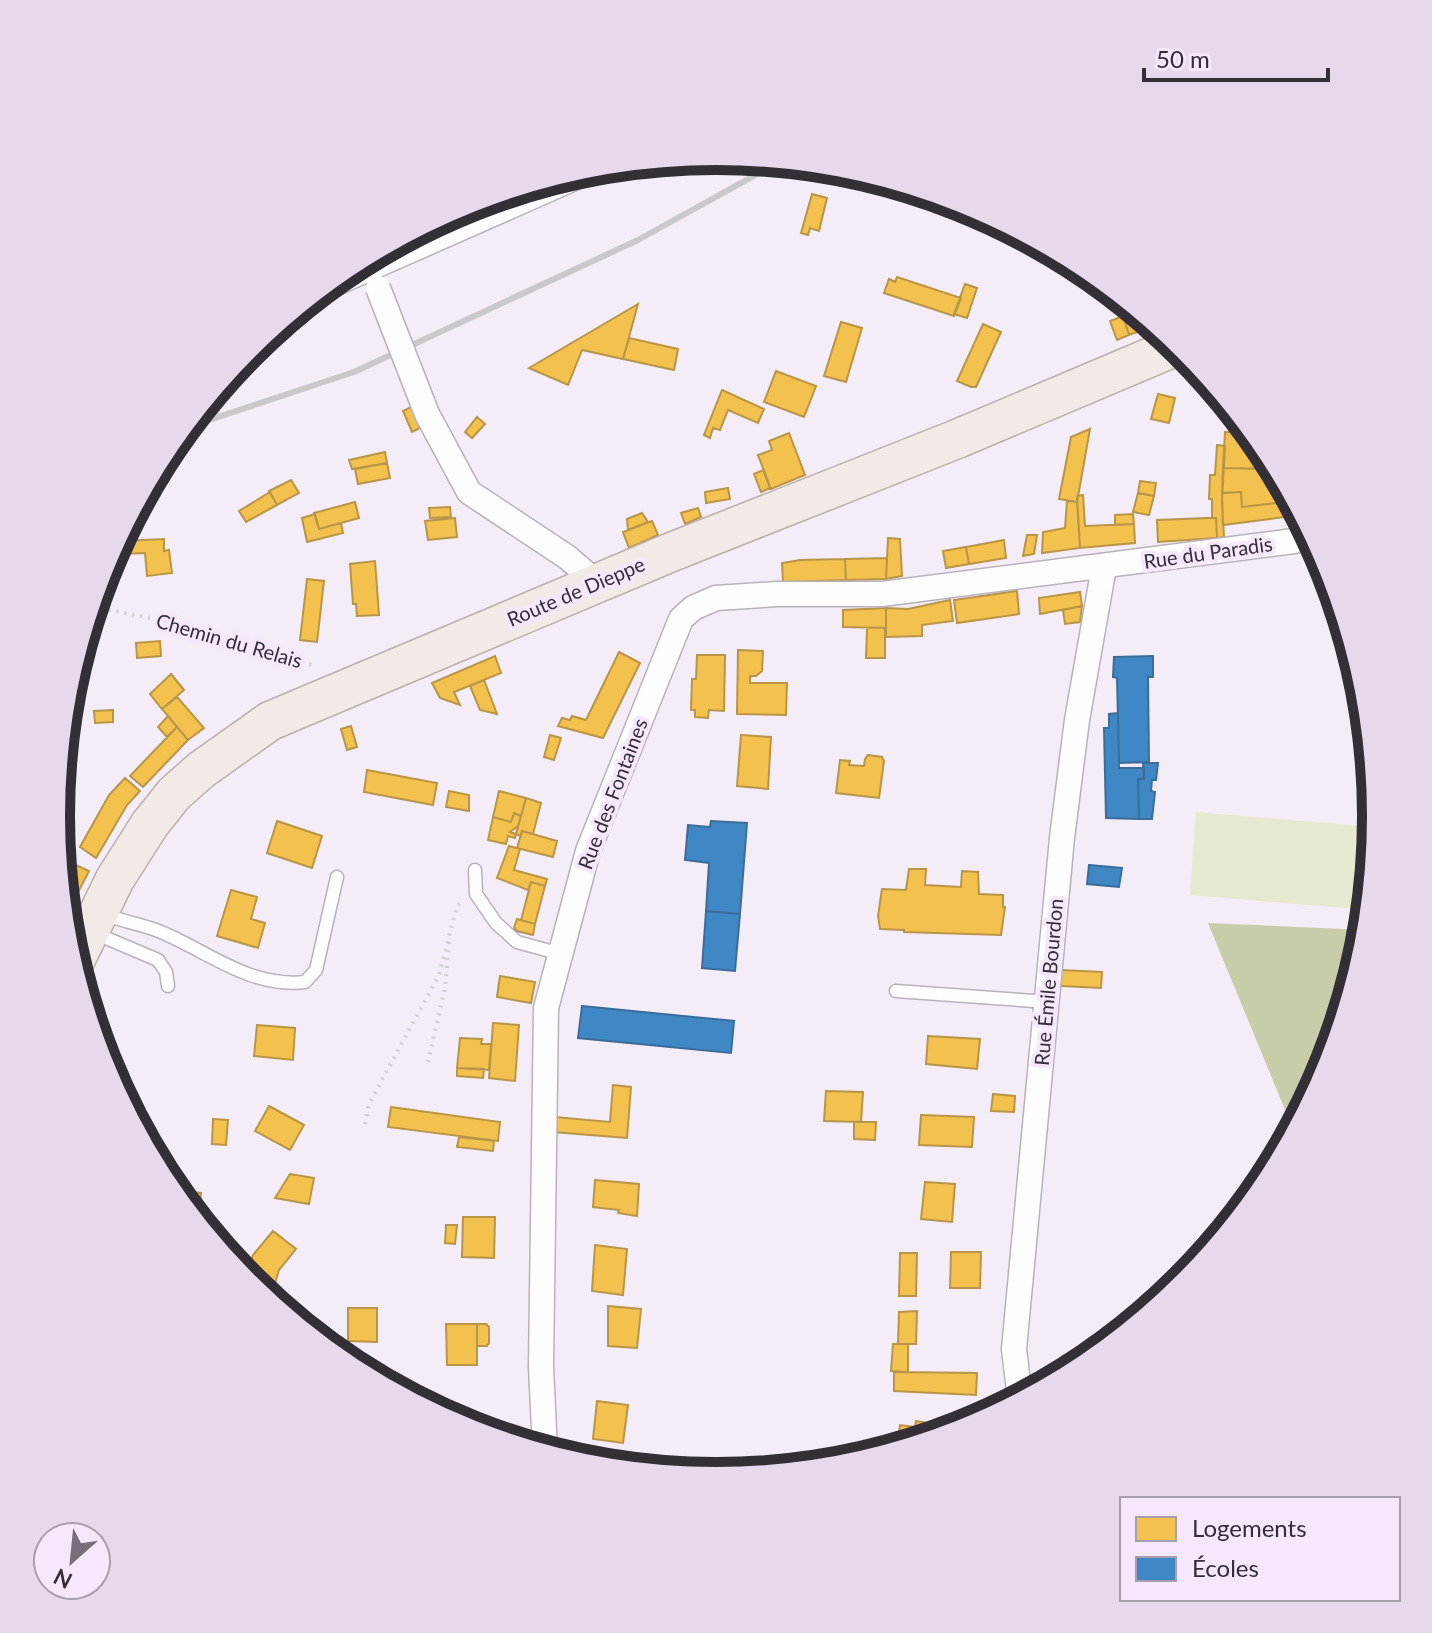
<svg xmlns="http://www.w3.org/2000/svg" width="1432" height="1633" viewBox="0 0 1432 1633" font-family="Lato,sans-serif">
<rect width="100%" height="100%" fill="#f4ecf7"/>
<path fill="#e5e9d0" d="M1196,812L1362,826L1356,909L1190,895Z"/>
<path fill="#c7cda8" d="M1208,923L1365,930L1363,946L1326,1069L1293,1129Z"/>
<path fill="#f2c14e" stroke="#b99547" stroke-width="2" d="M812,194L827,198L819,231L810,228L808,235L801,233Z
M897,277L961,298L954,316L884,293L889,279L895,282Z
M965,284L977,288L967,318L954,314Z
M638,304L623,359L582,350L568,385L529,368Z
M1136,311L1154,326L1129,335L1123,316Z
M1123,316L1129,335L1117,340L1110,321Z
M841,322L862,328L846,382L824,376Z
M983,324L1001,332L976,387H971L957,381Z
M629,338L678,349L674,370L623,359Z
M776,371L816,386L804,417L764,402Z
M722,390L764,409L758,423L728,410L720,430L713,428L710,438L704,435Z
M1158,394L1175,398L1169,423L1151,419Z
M413,406L422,427L412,432L403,411Z
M477,417L485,424L472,438L465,432Z
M1090,429L1077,502L1059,499L1071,437Z
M1225,432L1251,433L1265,450L1275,469L1223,468Z
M789,433L805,475L771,489L758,455L772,450L769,441Z
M1217,445L1225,446L1222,502L1224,537L1217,538L1216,518H1212V499H1209L1210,475H1215Z
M385,452L387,463L352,469L349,460Z
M387,463L390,478L358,484L355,469Z
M1223,468L1275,469L1292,501L1242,507L1241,492L1222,493Z
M763,470L770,488L761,492L754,474Z
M291,480L299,493L277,505L269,491Z
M1140,481L1156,483L1154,496L1138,493Z
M728,488L730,499L706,503L705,492Z
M270,492L277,505L246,522L239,511Z
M1241,492L1242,507L1284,502L1285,517L1223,525L1222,493Z
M1138,493L1154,496L1149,515L1133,512Z
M1083,495L1085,526L1134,524L1135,543L1080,548L1077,496Z
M1067,501L1077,502L1080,548L1042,553L1043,532L1065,528Z
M355,502L359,518L319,529L314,513Z
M450,507L451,517L430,518L429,508Z
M698,508L701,517L685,524L681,513Z
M642,513L648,522L628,530L627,519Z
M315,514L319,529L341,523L343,533L307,542L302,518Z
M1133,514L1134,524L1115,525V515Z
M455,518L457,537L428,540L425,521Z
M1208,518H1216L1217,538L1158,542L1157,520Z
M652,521L658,535L629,548L623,532Z
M1027,535H1037L1036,541L1034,554L1023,556Z
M888,538L900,539L902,576L886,579Z
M164,539V551L169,550L172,573L147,576L145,553L122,554V541Z
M1004,540L1006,558L969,564L966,547Z
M966,547L969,564L946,568L943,551Z
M887,558L886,579L846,580L845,559Z
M845,559L846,580L783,582L782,563L800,560Z
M375,561L379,615L357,616L356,604H353L350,564Z
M307,579L324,581L317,642L300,640Z
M1017,591L1019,614L957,623L954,600Z
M1080,592L1082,606L1040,614L1039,598Z
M950,600L953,621L922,625V636L886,637V608L908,609Z
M1082,606L1080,622L1065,624L1063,610Z
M886,608V628L843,627V610Z
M867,628H885V658H866Z
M160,641L161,656L137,658L136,643Z
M738,650L763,651L762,671L756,676H750V683H787L786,715L737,714Z
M619,652L640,663L603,738L558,726L562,718L570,720L572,716L586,720Z
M697,655H725L724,711L709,710L708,718L695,717V710H691L692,679H696Z
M495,656L501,673L454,692L460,705L440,698L432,683Z
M171,674L184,690L162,709L150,694Z
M484,680L497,714L480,710L470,686Z
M177,697L204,728L188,740L162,709Z
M113,710V722L95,723L94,711Z
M168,716L177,727L167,737L158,727Z
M351,726L357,747L347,750L341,729Z
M177,727L188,740L143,787L130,776Z
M550,735L561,738L554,760L544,757Z
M741,735L771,737L768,789L737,786Z
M868,755L882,757L884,761L879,798L836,793L840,760L850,761L849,765L864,766L865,759Z
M367,770L437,783L433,805L364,792Z
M125,778L140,791L127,805L96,858L80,847L109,795Z
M449,791L469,795V811L446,807Z
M499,791L526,798L521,816L514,813L511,822L493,817Z
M526,798L541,803L533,834L522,831L521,836L516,834Z
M514,813L521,816L518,826L510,832L516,834L515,838L508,836L506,844L488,840L493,817L511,822Z
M277,821L322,836L312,868L267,853Z
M522,831L557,841L553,857L517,848Z
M509,846L520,849L514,870L547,879L545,886L531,882L528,890L497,878Z
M60,858L89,871L67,914L65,913L63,885L65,881L62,880Z
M909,869H926L925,885L961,887L962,871L978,872L979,894L1003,895V907H1005L1001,935L904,932V930L880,929L878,916L882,889L906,890Z
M531,882L545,886L535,924L521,920Z
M231,890L257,897L251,919L265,923L258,948L217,936Z
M517,919L535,924L533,935L517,931L514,928Z
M1061,970L1102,972L1101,988L1061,986Z
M500,976L535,982L531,1003L497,997Z
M493,1023L519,1025L515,1081L489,1078Z
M257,1025L295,1028L293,1060L254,1056Z
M928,1036L980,1039L977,1069L926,1064Z
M460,1038L482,1039L481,1044H491L489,1070L457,1068Z
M457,1068L484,1069L483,1078L457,1076Z
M613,1085L631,1087L627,1138L553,1132L555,1117L610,1122Z
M826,1091L863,1092L861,1122L824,1121Z
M993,1094L1015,1096L1014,1112L991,1111Z
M269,1106L304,1125L290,1150L255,1131Z
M391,1107L500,1122L498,1141L388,1127Z
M921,1115L974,1117L972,1147L919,1145Z
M213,1119L228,1120L226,1145L212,1144Z
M854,1122H876L875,1140L854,1139Z
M459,1137L494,1141L493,1151L457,1147Z
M290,1174L314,1178L309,1204L275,1198Z
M595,1180L639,1184L637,1216L618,1213L619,1210L593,1207Z
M925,1182L955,1184L952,1222L921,1219Z
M173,1190L201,1193L199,1222Z
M463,1217H495L494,1258L462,1257Z
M446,1225H457L455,1244L445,1243Z
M273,1231L296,1249L279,1270L272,1293L254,1287L245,1278L253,1255Z
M595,1245L627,1249L623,1295L592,1291Z
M951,1252H981L980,1288H950Z
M900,1253H917L916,1296H899Z
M608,1306L641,1309L637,1348L608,1346Z
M348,1308H377V1342L348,1341Z
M917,1311L916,1344H898L899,1312Z
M446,1324H477V1365H447Z
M477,1324H486L489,1327V1343L487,1346H477Z
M893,1344H908V1372L891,1371Z
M894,1372L977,1373L976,1395L894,1391Z
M597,1401L628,1405L623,1443L593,1439Z
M916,1421L934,1424L933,1437L897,1448L900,1425L915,1427Z"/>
<path fill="#3f88c5" stroke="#3c6d9a" stroke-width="2" d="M1153,656V677H1148L1149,762L1119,763L1117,678L1113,677L1114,657Z
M1118,713L1119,768H1144V779H1138L1139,819L1106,818L1104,728H1109V714Z
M1143,763H1158L1156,780H1152L1151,791L1155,792L1152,819H1139L1138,779H1144Z
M711,821L747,823L740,914L706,911L709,863L685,860L688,825L710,827Z
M1089,865L1122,868L1119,887L1087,884Z
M706,911L740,914L735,971L702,968Z
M582,1006L734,1021L731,1053L578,1038Z"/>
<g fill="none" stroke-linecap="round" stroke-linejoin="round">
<g stroke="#b9b2bc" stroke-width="15">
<path id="service" d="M475,870L476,894L496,923L517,942L561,954
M102,913C122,922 142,924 161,932C209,952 250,988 305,982L316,970L337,877
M92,932L158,960L166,972L168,986
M896,991L1048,1002"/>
</g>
<g stroke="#b9b2bc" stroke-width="27">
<path id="minor" d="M323,289L597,168
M427,414L469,492L567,557L597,583
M1020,1399L1014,1349L1062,838L1077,720L1104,567
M545,1451L541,1366L546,1008L588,851L681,619L693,608L716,598L777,594H882L1294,541L1310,535"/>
</g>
<g stroke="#bcb0ac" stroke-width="41">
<path id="primary" d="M74,963L115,879L150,824L174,794L201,770L270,721L674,551L957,439L1177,346"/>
</g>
<path stroke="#d2cfd3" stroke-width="4" stroke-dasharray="2 6" stroke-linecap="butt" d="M93,607L171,622L316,666
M428,1062L445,988L449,942
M365,1124L369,1104L439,975L457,906L460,904"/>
<use href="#service" stroke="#fdfcfe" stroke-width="12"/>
<use href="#minor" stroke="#fdfcfe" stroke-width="24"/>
<use href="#primary" stroke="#f1eae6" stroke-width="38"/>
<path stroke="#cac8cb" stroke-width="6" d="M185,428L354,372L638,240L777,163"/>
<g stroke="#b9b2bc" stroke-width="27" stroke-linecap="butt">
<path id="minor-bridge" d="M378,288L427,414"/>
</g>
<use href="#minor-bridge" stroke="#fdfcfe" stroke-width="24"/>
</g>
<g text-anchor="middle" stroke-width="8" stroke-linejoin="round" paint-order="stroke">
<g font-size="20" fill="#342e37" stroke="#f6e8fc">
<text transform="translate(1208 553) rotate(-8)" y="7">Rue du Paradis</text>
<text transform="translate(576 592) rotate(-23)" y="7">Route de Dieppe</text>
<text transform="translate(229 641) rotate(16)" y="7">Chemin du Relais</text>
<text transform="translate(613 794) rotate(-69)" y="7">Rue des Fontaines</text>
<text transform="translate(1049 982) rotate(-85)" y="7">Rue Émile Bourdon</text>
</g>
</g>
<path d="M0 0H1432V1633H0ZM70 816a646 646 0 1 1 1292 0a646 646 0 1 1-1292 0Z" fill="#e6d9ec" fill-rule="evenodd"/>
<path fill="none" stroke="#342e37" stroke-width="10" d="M70 816a646 646 0 1 1 1292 0a646 646 0 1 1-1292 0Z"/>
<rect x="1120" y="1497" width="280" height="104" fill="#f6e8fc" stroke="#a89ead" stroke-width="2"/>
<rect x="1136" y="1517" width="40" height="24" fill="#f2c14e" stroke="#a89ead" stroke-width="2"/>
<text x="1192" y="1537" font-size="24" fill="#342e37">Logements</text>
<rect x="1136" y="1557" width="40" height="24" fill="#3f88c5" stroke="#a89ead" stroke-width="2"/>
<text x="1192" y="1577" font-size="24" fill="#342e37">Écoles</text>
<g transform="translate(72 1561) rotate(207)"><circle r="38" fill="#f6e8fc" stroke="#a89ead" stroke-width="2"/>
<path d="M0-6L14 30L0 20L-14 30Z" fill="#77707a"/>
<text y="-12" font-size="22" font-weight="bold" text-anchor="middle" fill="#342e37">N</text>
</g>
<path d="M1144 68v12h184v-12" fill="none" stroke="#342e37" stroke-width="4"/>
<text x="1156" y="68" font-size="24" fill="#342e37" stroke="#f6e8fc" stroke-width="6" paint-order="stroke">50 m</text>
</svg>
